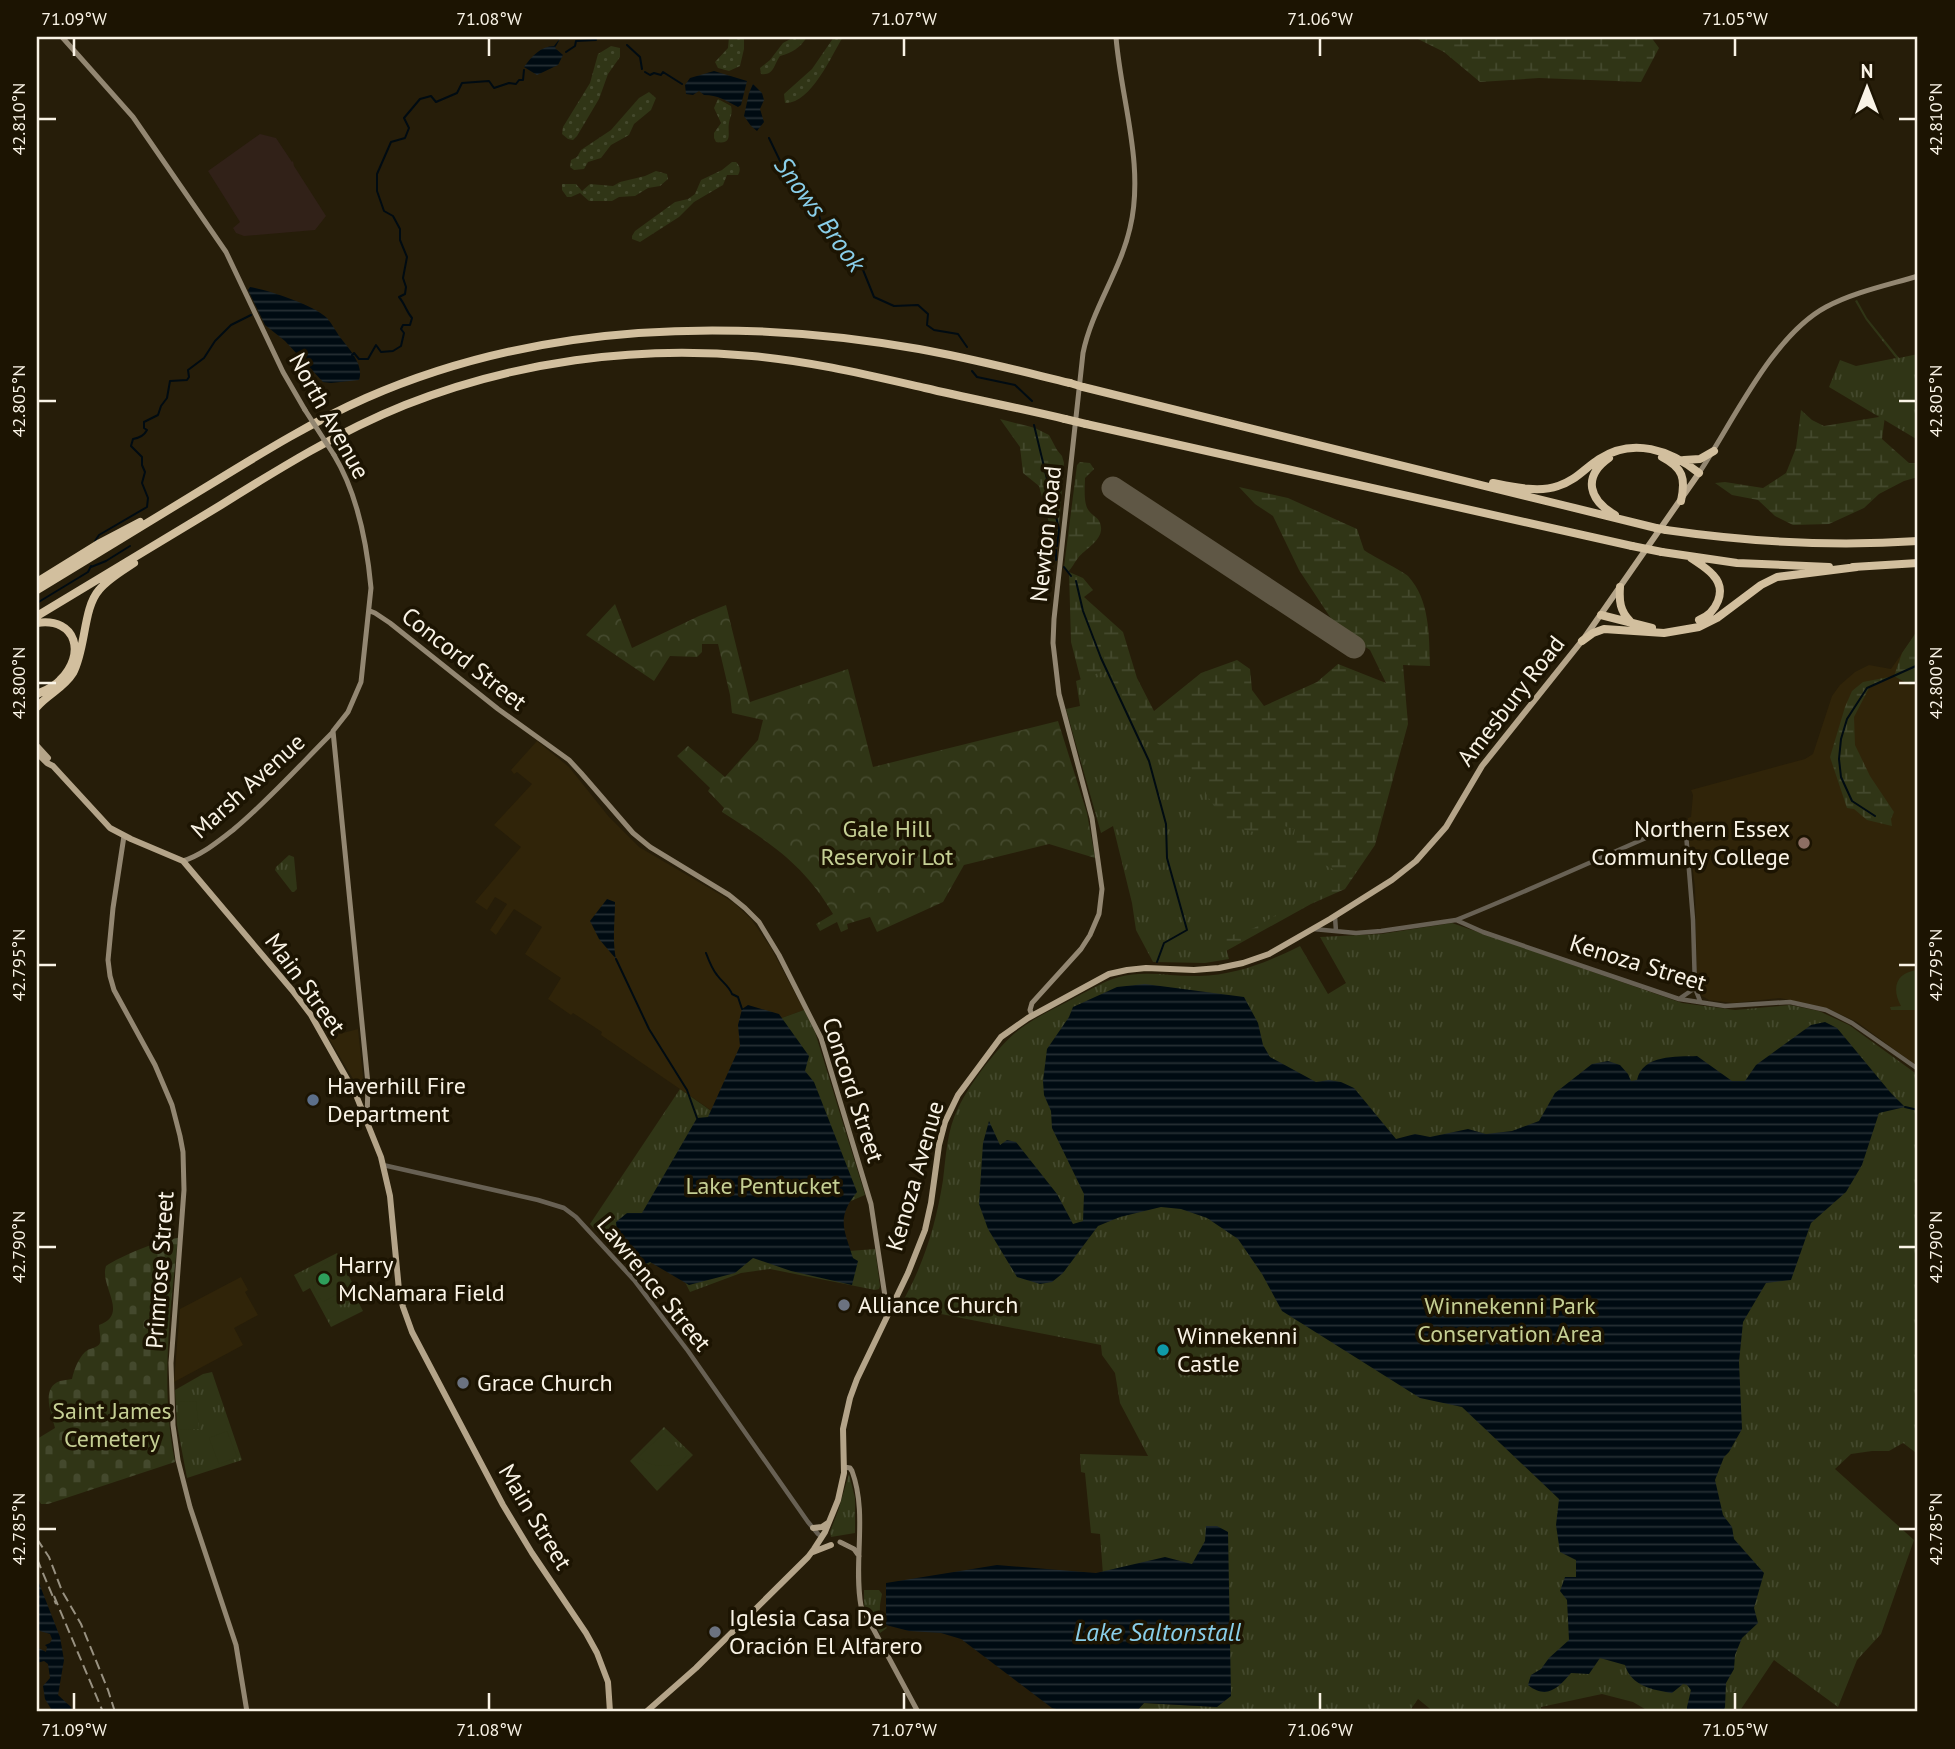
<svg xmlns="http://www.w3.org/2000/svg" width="1955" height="1749" viewBox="0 0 1955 1749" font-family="'PT Sans',sans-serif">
<defs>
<pattern id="grass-dots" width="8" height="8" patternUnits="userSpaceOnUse" patternTransform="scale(1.75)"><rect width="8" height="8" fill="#303516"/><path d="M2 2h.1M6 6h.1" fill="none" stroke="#44492d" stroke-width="1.8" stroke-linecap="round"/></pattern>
<pattern id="forest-crowns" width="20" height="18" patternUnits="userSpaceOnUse" patternTransform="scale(1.75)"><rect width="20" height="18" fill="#303516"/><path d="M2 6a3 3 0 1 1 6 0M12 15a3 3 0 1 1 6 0" fill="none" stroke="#44492d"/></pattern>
<pattern id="wetland-marsh" width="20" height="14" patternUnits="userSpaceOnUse" patternTransform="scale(1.75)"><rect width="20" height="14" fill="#303516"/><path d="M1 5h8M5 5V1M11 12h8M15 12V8" fill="none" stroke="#44492d"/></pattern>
<pattern id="cemetery-stones" width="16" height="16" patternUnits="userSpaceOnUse" patternTransform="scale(1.75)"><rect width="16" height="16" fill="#303516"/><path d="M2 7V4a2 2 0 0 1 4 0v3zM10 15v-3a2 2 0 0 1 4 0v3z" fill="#44492d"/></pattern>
<pattern id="park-tufts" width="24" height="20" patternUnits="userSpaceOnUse" patternTransform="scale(1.75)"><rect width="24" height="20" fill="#303516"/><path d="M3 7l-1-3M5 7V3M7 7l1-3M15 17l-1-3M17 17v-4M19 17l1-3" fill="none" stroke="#44492d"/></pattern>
<pattern id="water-rules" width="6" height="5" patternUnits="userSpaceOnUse" patternTransform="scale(1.75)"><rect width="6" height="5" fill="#000b12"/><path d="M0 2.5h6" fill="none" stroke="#262f34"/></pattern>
</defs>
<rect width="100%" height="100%" fill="#261d09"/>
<path fill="#302409" d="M1912,639H1918V1067L1857,1022L1827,1008L1780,998L1733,1003L1709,1000L1702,996L1697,984L1695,887L1688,833V818L1691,817L1693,795L1691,790L1805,759L1813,754L1832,696L1840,685L1855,672L1869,665L1891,669Z
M537,741L569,767L609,817L639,847L721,895L734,903L751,919L771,948L804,1010L779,1019L744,1048L718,1115L601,1035L602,1032L573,1013L571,1015L548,999L561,978L525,954L542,927L514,909L496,935L490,930L507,904L495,897L487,910L475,902L521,847L494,825L532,784L517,772L514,774L511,770Z
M358,1029L365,1095L364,1097L328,1037Z
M241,1277L248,1290L245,1292L258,1315L234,1328L243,1345L174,1382L180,1309Z"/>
<path fill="#312118" d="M260,134L276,138L292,162L293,161L294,166L326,216L315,230L244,236L236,233L233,228L240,222L208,171Z"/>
<path fill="url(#grass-dots)" d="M729,37H744V49L740,66L729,71L718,68L715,62L728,48Z
M794,37H807C800,48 792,53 780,56C774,64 774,76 761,74L760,68L770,60L783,43Z
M834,37H843C831,56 811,104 785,103L784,94L812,69Z
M611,46L620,48V57L608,74L599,99L577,136L573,140L568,139L562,134L563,127L590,83L598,54Z
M649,92L656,98L651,110L634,124L629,135L611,145L601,158L588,162L584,169L574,170L570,167L571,160L577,157L581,150L611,130L639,98Z
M718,99L731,106C733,114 730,116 729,123C727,133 734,145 716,142L714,138V133L721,123L714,108Z
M732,162H736C740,166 741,170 738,175H727L723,185L694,202L679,217L640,242L632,239V236L635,231L675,202L688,199L695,194L701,180L722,170Z
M656,171L667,174L668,179L660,186L648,188L635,196L619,197L612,201H589L580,193L571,197H567L562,190V184H576L582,191L590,184L613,186L620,182L645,176Z"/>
<path fill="url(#forest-crowns)" d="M615,604L632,648L699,616L726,605L750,702L848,669L873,767L1058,721L1087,813L1095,858L1049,844L964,865L943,902L877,932L870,917L847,924L848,929L841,932L837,922L820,931L816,924L833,914C803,863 770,843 722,812L724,808L708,791L710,788L677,756L688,746L725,777L758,740L763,720L732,713L730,695L718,644H702V652L697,657L670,656L654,681L586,635Z"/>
<path fill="url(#wetland-marsh)" d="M1414,37H1651L1659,48L1641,82L1539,78L1480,82L1444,52Z
M1801,410L1812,420L1824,426L1885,416L1882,439L1909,463H1918V477L1904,481L1879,494L1864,508L1829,524L1793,525L1775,516L1758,500L1732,495L1715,483L1725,482L1763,488L1786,473L1796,448Z
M1000,419L1035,428L1049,435L1057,450L1062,456L1064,463L1058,539L1051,530L1039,486L1023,473L1020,447Z
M1080,462L1090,463L1094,469L1085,478C1085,488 1083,503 1089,511C1093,516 1098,517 1100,523C1106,539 1086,548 1078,558C1074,563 1072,568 1068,572L1064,567L1077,465Z
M1239,487L1288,498L1357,529L1364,550C1374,557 1401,570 1408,576C1430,600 1429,635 1430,666L1403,665L1408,724L1375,845L1345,889L1311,904L1217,956L1086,700L1071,642L1069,572L1083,578L1093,590L1084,597L1123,632L1137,678L1154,711L1201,673L1237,660L1250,669L1252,690L1264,706L1317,682L1338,664L1386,683L1370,650L1338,629L1299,570L1273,516L1255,504Z
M1915,634H1918V682L1910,685L1894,676L1869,688L1854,717L1855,745L1870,776L1894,812L1891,819L1892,826L1867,820L1854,809L1847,808L1830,757L1845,707L1852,691L1863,682L1894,676L1902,653Z"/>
<path fill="url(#cemetery-stones)" d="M178,1238C170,1314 160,1387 175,1462L48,1504H41L37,1497V1439L55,1428C52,1415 40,1388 60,1381C64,1380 68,1380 72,1379C74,1370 78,1359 85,1352C89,1348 98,1348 100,1343C101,1338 99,1329 99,1325C130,1314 99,1286 106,1266C121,1256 159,1240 178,1238Z"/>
<path fill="url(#park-tufts)" d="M1857,300L1867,318L1899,358L1918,354V440L1829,387L1840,360L1856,366L1896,358L1866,320L1855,301Z
M1110,669L1114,686L1124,700L1137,735L1154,740L1179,764L1191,770L1226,825L1258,833L1263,820L1295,829L1291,847L1344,875L1254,928L1223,938L1229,959L1205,963L1153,962L1136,930L1132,903L1113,826L1101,833L1066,709L1080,706L1076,681Z
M289,855L294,857L297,889L294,892H292L275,870L276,867Z
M1452,923L1682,1003L1735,1010L1790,1005L1819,1011L1849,1025L1918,1075V1448L1915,1452L1903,1443L1889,1451H1872L1851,1454L1835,1469L1914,1540L1881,1634L1857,1660L1838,1707L1774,1660L1739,1712H1650L1633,1702L1602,1694L1541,1707V1712H1434L1418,1699L1409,1712H1136L1144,1703L1215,1707L1225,1701L1207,1544L1192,1568L1103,1575L1100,1534L1091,1533L1085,1473L1081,1472L1080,1454L1148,1456L1120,1403L1115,1373L1102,1355L1101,1345L900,1306C923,1267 936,1225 943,1180C946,1156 947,1130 958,1108C972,1081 997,1047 1020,1029C1037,1016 1058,1007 1076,997C1090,990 1104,981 1119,977C1145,970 1173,977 1199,976C1236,975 1268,962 1300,946L1328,994L1346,983L1320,937L1381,934Z
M804,1010L815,1032L865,1195L846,1203L841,1225L849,1251L875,1249L880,1286L879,1289L875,1290L770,1269L741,1273L690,1292L684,1280L655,1260L636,1274L590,1224L680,1089L717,1115L779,1019Z
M337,1253L357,1292L354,1294L363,1311L331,1327L310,1288L303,1292L294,1275Z
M212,1372L242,1460L187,1478L177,1425L175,1390L203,1374Z
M664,1427L693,1455L657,1491L630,1461Z
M849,1474L855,1498V1533L831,1537L830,1532L838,1511Z
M864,1590H879L882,1594C879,1608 878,1616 887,1628L880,1633L864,1605Z"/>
<path fill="#303516" d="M1918,970V1010H1891L1890,1007L1901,1006C1891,988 1896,972 1918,970Z
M335,1259H339L351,1284L350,1287L323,1302C305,1284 312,1266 335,1259Z
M196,1401L199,1429L180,1430L178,1402Z
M227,1431L237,1457L219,1464L209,1438Z
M664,1433L687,1456C674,1469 653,1469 638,1457Z"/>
<path fill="url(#water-rules)" d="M561,37L555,48L563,55L558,65L537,75L524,67C532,56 541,46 554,46Z
M714,71L747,81L741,105L738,107C725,100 718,95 704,95L699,91L693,95L686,94L685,85L690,78Z
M753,84L762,93L764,100L760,109L764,122L757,131L751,126L744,116L749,93Z
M250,287C268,290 314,305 327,318C333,325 337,334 343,341C351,351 364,366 359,380L331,383L323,382L285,341L265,325L248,290Z
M607,899L615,902C615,921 612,940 616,959L599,939L590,921Z
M1145,984L1244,997L1258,1023L1263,1045L1270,1057L1316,1082L1329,1080L1341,1082L1354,1088L1396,1139L1415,1134L1430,1137L1468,1129L1486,1134L1512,1131L1539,1121L1555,1093L1592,1064L1608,1061L1620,1065L1628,1074L1631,1081L1637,1080C1643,1054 1676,1057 1697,1056L1732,1081H1745L1756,1065L1811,1025L1825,1022L1837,1028L1890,1092L1905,1107L1879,1113L1862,1165L1846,1192L1811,1223L1791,1280L1766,1283L1743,1322L1739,1362L1742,1429L1729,1452L1724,1457L1715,1480L1723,1515L1732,1527L1734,1539L1764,1573L1754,1608L1758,1623L1742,1638L1735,1655L1734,1669L1726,1683L1725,1707L1723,1712H1687V1707L1691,1690L1687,1685L1683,1684L1672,1693C1653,1690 1631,1686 1625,1665L1600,1658L1589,1674L1571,1673C1558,1688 1547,1700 1528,1685L1531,1675L1541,1669L1549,1658L1569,1640L1567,1600L1560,1591L1565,1577H1576V1560L1560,1552L1556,1525L1559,1499L1462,1407L1420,1398L1282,1311L1262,1274L1238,1239L1207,1218L1181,1209L1161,1207L1120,1217L1098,1226L1063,1273L1052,1282L1040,1284L1017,1277L988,1229L979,1204L983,1143L989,1121L1000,1145L1007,1140L1016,1142L1057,1194L1073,1224L1083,1221L1084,1194L1052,1128L1051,1111L1044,1095L1043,1081L1047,1049L1069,1017L1073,1007L1117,987Z
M748,1005L779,1014L809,1056L805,1071L814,1082L857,1192C836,1218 844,1229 853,1258L858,1261L852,1285L791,1271L753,1258L735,1273L689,1285L650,1262L642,1266L634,1267L619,1252L616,1222L627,1213H642L697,1118L708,1117L740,1046L738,1025L742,1009Z
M1206,1526H1217L1228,1532L1231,1696L1217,1707L1144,1703L1136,1712H1070L1052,1708L961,1639L941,1633L909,1631L886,1625V1583L997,1565L1096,1573L1165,1557L1192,1564L1205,1541Z
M37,1578L60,1637L64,1660L58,1695L71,1707L72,1712H53L45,1699L43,1686L50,1678L48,1664L44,1661L37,1663V1649L39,1648L46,1652L47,1647L45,1645L50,1643L52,1639L50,1634L40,1631L37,1628Z"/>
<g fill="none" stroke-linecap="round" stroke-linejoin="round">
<path stroke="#000b12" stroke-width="2" d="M627,45L640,57L642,69
M566,52L575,46L576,41L596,40
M645,72L650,75L654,73L661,75L663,72L682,84
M769,138L782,165L797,173L801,189L816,206L821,222L848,255L859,260L874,297L894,306L918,305L928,314L927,325L934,330L958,334L967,347
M352,355L354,353L359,359H368L376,345L381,352L393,351L401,346L404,333L401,329L403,325H410L412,318C406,311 405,304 399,297L405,294L406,287L403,278L407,257L400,240V229L393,216L384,211L377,191V174L391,142L405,138L409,128L404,118L420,99L431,96L436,102L457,93L462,83L489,81L494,88L509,83L516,84L519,80H523L524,70
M972,371L977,377L1015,385L1032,401
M1034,425L1059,529L1057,546
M95,541L99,535L147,507L148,498L142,483L145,472L142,465V457L131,446L133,439C139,438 144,436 147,430L144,428V422L158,415L161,406L167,398L170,381L187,380L189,377L188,370L204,358L215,341L231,325L251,315
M1056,560V550
M91,567L106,561L130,546
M1064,567L1071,576
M1076,581L1083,611L1101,658L1149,761L1166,824L1167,858L1187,930L1164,943L1157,962
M37,603L88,572L91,566
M1875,816L1852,801L1841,777L1839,759L1841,739L1847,719L1867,688L1918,665
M706,953C709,961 712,969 717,975C722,982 729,986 732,994L738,997L742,1009
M616,959L649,1029L687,1090L697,1118
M1905,1107L1918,1110"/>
<path stroke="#5f5745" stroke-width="23" d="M1113,488L1354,647"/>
<path stroke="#686154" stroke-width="4.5" d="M1335,917L1336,931
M1456,920C1533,889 1608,854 1685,821L1693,920L1695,988L1700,1001
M1313,929L1356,933L1381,931L1456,920L1483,932L1679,999L1725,1006L1790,1002L1826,1010L1852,1023L1918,1069
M1679,999L1695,988
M383,1165L538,1200L564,1208L576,1217L634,1280L688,1351L808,1522L818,1534L822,1537"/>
<path stroke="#938772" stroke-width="5" d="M62,37L133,117L226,252L283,372L305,410
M334,455C357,493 367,544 371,588L361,682L348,712L333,731L368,1084L367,1120
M1699,473C1733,422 1772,336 1826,307C1854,292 1888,285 1918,276
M370,611L375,613L390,623L498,709L569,760L581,773L633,833L650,847L729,895L745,908L759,922L779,955L821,1038L871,1204L886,1303V1316
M124,836L113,908L108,960L110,976L114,990L155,1065L172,1105L180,1136L183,1152L184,1190L171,1363L173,1425L178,1460L190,1507L236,1645L247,1712
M183,861C202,855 217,842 233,830C269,800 300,765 333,732
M1032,1015L1030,1010L1032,1003L1081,949L1090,935L1099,914L1102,889L1092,818L1059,694L1053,643L1054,619L1083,353C1092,309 1120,272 1130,228C1145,165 1121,100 1116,37
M844,1467L850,1468L852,1471C868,1514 853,1562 861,1606L918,1712
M840,1542L854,1549L859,1556"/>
<path stroke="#b4a489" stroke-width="6" d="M37,746L48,758
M37,753L47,763L53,766L110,828L131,839L183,861L292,990L311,1015L356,1095L381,1157L390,1196L399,1290L403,1307L412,1332L503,1505L532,1553L586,1633L597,1653L608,1682L610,1712
M813,1528L822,1527L828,1523
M813,1552L831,1545
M646,1712L696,1668L808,1557L814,1549L825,1532L838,1500L844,1473L843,1429L850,1398L857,1379L908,1273L925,1230L931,1203L939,1145L945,1122L958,1095L1001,1037L1028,1018L1109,974L1127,970L1146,968L1194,970L1219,968L1243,963L1269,954L1330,919L1392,880L1416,861L1446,827L1482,766L1585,637L1699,473"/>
<path stroke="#d2bf9e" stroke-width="8" d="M1083,387L1656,528
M1086,424L1632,546
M1662,457C1683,468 1686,478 1681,501
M1609,458C1582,477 1589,500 1615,515
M1684,460L1700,459L1714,451
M1493,483C1513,487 1539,493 1558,486C1575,481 1585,468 1599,459C1633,437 1670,450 1699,473
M1666,530C1750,542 1833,547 1918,541
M1662,552L1737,563L1829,567
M1691,558C1698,563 1707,568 1713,575C1728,591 1716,613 1699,620
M1853,567L1918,563
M37,582L100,543L140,522
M1620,587C1619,601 1620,611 1630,621
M37,590C97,554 156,517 216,481C265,451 314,421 366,398C539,322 735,317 919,349C970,358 1020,371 1070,383
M1601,615L1652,628
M37,616C98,579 159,542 221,505C280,468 340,431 405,405C513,362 635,345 752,356C810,361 868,375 925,388C972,399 1019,408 1065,419
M37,623C77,617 86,655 60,680C54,687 46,690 37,694
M1582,641L1593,633L1604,629L1664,633L1699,627L1717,618L1761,585L1777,577L1857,567
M37,707C48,694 64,688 73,673C86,649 83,608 99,590C108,579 122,571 134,563"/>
<path stroke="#989181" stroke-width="2" stroke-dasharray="10 5" stroke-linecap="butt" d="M37,1539L49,1557L62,1591L81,1624L108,1690L115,1712
M37,1559L56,1604
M54,1596L103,1712"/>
<path stroke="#938772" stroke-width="5" d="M305,410L334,455"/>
<path stroke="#d2bf9e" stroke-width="8" d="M1070,383L1083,387
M1065,419L1086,424
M1656,528L1666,530
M1632,546L1662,552"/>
</g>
<path fill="none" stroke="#f9f3e6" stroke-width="2.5" d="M74,38V56M489,38V56M904,38V56M1320,38V56M1735,38V56M38,119H56M1899,119H1916M38,401H56M1899,401H1916M38,683H56M1899,683H1916M38,965H56M1899,965H1916M38,1247H56M1899,1247H1916M38,1529H56M1899,1529H1916M74,1693V1710M489,1693V1710M904,1693V1710M1320,1693V1710M1735,1693V1710"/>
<circle fill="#8d6e63" stroke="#1c1402" stroke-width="2.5" cx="1804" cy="843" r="7"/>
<circle fill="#5c6f8a" stroke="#1c1402" stroke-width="2.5" cx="313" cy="1100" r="7"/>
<circle fill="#2e9e5b" stroke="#1c1402" stroke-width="2.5" cx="324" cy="1279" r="7"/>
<g fill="#6b7280" stroke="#1c1402" stroke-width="2.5">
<circle cx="844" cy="1305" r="7"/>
<circle cx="463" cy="1383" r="7"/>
<circle cx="715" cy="1632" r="7"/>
</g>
<circle fill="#0f9aa8" stroke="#1c1402" stroke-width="2.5" cx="1163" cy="1350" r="7"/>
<g text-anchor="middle" stroke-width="7" stroke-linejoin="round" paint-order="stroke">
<g font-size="24" fill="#f9f3e6" stroke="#1c1402">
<text transform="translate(329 416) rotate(61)" y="8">North Avenue</text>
<text transform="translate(1046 534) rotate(-84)" y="8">Newton Road</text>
<text transform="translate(464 659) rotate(38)" y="8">Concord Street</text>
<text transform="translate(1511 701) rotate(-52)" y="8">Amesbury Road</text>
<text transform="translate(248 786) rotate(-42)" y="8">Marsh Avenue</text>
<text transform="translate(1638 963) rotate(17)" y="8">Kenoza Street</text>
<text transform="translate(305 984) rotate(54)" y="8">Main Street</text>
<text transform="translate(853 1090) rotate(72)" y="8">Concord Street</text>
<text transform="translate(915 1176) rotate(-74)" y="8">Kenoza Avenue</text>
<text transform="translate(160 1270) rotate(-86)" y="8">Primrose Street</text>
<text transform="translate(654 1284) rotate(51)" y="8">Lawrence Street</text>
<text transform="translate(535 1517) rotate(59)" y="8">Main Street</text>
</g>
<g font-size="24" fill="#c5cf94" stroke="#1c1402">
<text x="887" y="837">Gale Hill<tspan x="887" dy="28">Reservoir Lot</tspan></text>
<text x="763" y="1194">Lake Pentucket</text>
<text x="1510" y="1314">Winnekenni Park<tspan x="1510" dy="28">Conservation Area</tspan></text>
<text x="112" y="1419">Saint James<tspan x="112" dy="28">Cemetery</tspan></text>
</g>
<g font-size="24" fill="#f9f3e6" stroke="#1c1402" text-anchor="start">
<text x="1790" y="837" text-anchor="end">Northern Essex<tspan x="1790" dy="28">Community College</tspan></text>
<text x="327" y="1094">Haverhill Fire<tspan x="327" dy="28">Department</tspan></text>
<text x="338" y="1273">Harry<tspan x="338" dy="28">McNamara Field</tspan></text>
<text x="858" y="1313">Alliance Church</text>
<text x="1177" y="1344">Winnekenni<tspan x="1177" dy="28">Castle</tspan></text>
<text x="477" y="1391">Grace Church</text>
<text x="729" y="1626">Iglesia Casa De<tspan x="729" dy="28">Oración El Alfarero</tspan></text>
</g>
<g font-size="26" font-style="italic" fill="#89cee9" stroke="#1c1402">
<text transform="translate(820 214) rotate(54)" y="9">Snows Brook</text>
<text x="1158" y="1641">Lake Saltonstall</text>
</g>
</g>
<rect width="1955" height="1749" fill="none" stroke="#1c1402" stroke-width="77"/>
<g transform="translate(1867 88)" stroke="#1c1402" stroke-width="5" paint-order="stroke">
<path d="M0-5L12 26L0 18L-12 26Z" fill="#f9f3e6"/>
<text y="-10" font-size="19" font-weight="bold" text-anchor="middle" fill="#f9f3e6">N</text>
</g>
<rect x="38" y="38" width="1878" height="1672" fill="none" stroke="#f9f3e6" stroke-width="2.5"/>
<g font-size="18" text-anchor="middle" fill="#f9f3e6">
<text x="74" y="25">71.09°W</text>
<text x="489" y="25">71.08°W</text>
<text x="904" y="25">71.07°W</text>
<text x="1320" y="25">71.06°W</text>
<text x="1735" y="25">71.05°W</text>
<text transform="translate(19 119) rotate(-90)" y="6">42.810°N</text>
<text transform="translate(1936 119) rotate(-90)" y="6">42.810°N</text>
<text transform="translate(19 401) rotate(-90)" y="6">42.805°N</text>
<text transform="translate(1936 401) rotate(-90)" y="6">42.805°N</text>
<text transform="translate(19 683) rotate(-90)" y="6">42.800°N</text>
<text transform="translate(1936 683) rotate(-90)" y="6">42.800°N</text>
<text transform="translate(19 965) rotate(-90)" y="6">42.795°N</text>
<text transform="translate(1936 965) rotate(-90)" y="6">42.795°N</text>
<text transform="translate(19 1247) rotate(-90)" y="6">42.790°N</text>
<text transform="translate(1936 1247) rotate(-90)" y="6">42.790°N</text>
<text transform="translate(19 1529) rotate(-90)" y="6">42.785°N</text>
<text transform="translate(1936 1529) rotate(-90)" y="6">42.785°N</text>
<text x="74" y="1736">71.09°W</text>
<text x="489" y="1736">71.08°W</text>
<text x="904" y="1736">71.07°W</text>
<text x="1320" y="1736">71.06°W</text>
<text x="1735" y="1736">71.05°W</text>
</g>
</svg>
